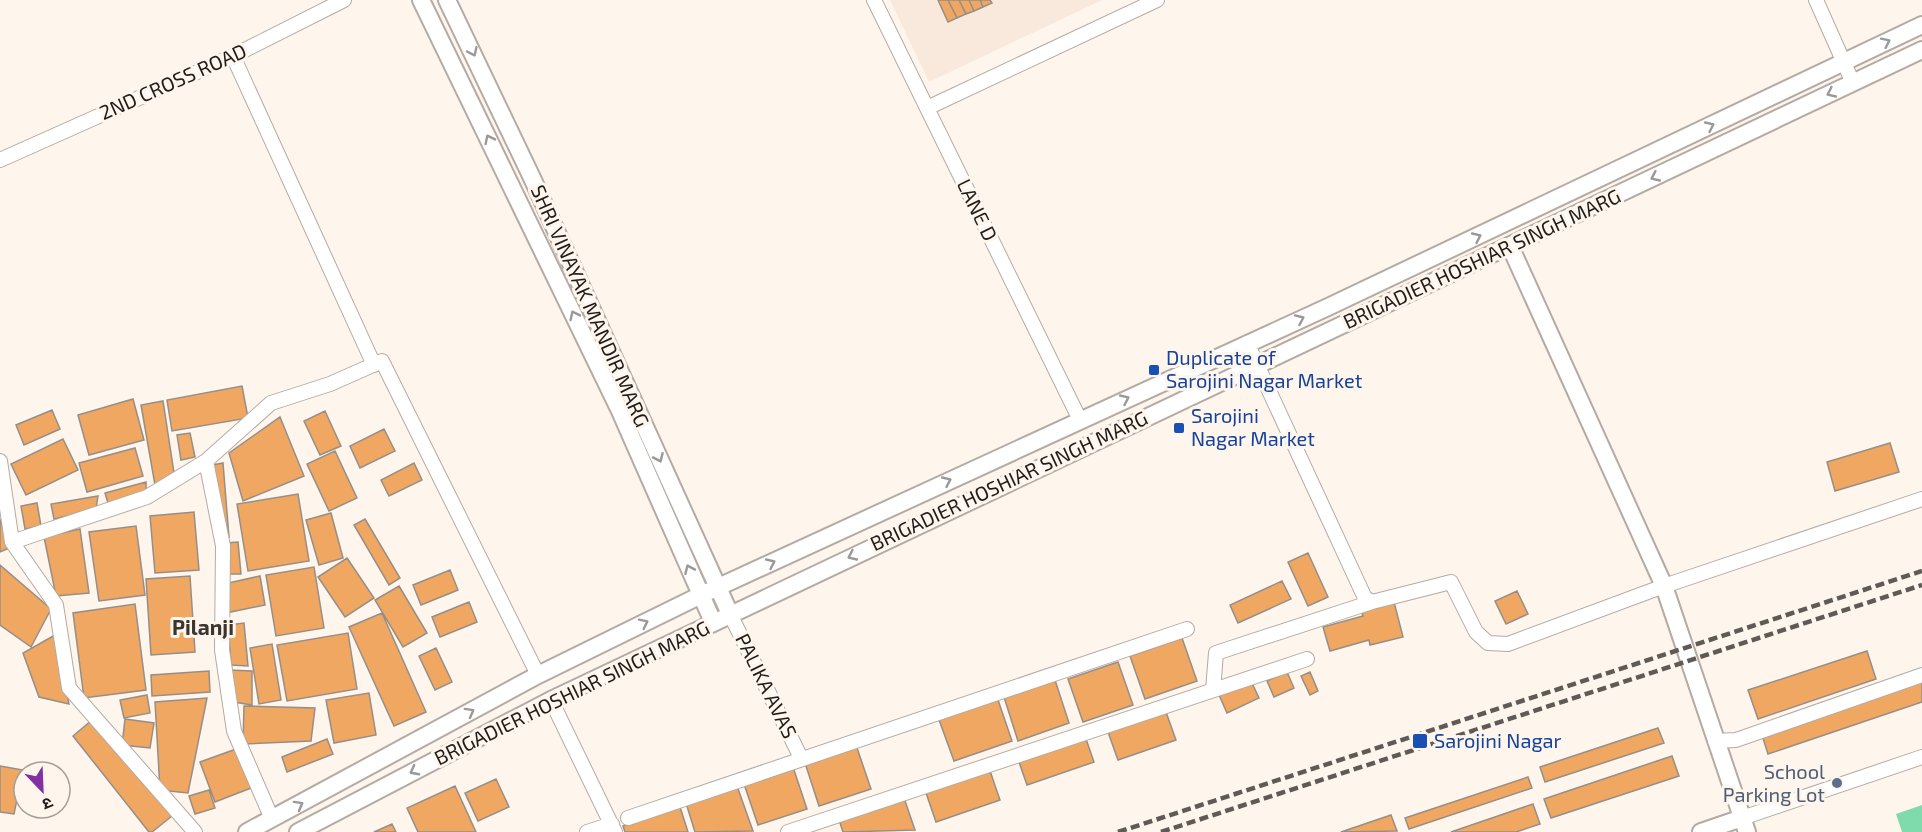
<svg xmlns="http://www.w3.org/2000/svg" width="1922" height="832" viewBox="0 0 1922 832" font-family="'Exo 2','Noto Sans Devanagari',sans-serif">
<rect width="100%" height="100%" fill="#fef5ed"/>
<path fill="#f9e9dd" d="M890,0H1102L929,82Z"/>
<path fill="#7fdaac" d="M1922,805V832H1902L1896,814Z"/>
<path fill="#f0a762" stroke="#968e87" stroke-width="1.5" d="M938,0H948L957,18L948,22Z
M948,0H959L966,14L957,18Z
M959,0H969L974,11L966,14Z
M969,0H980L983,7L974,11Z
M980,0H990L992,3L983,7Z
M242,386L248,418L172,431L167,400Z
M133,399L144,440L89,455L78,415Z
M163,401L174,473L155,485L141,405Z
M52,410L60,429L24,445L16,425Z
M325,411L341,446L320,455L304,421Z
M280,417L304,476L243,501L229,453Z
M384,429L395,451L360,468L350,446Z
M190,433L195,457L181,460L177,435Z
M63,439L78,470L26,495L11,464Z
M1890,443L1899,472L1835,491L1827,462Z
M135,448L143,476L87,492L79,463Z
M335,451L357,498L329,511L307,464Z
M223,463L229,537L224,536L212,465Z
M414,463L422,480L389,496L381,480Z
M146,482V491L108,503L105,493Z
M298,494L309,561L248,571L237,504Z
M98,496L96,509L54,519L51,504Z
M37,503L41,526L25,529L21,506Z
M194,512L199,570L155,573L150,516Z
M331,513L343,558L319,565L306,520Z
M0,519L9,548L0,552Z
M365,519L400,578L389,585L354,525Z
M136,526L145,595L99,601L89,532Z
M80,529L89,593L56,596L44,537Z
M238,542L241,574H227L225,543Z
M1308,553L1328,597L1308,606L1288,562Z
M347,558L374,598L345,617L318,577Z
M0,565L51,609L31,647L0,625Z
M314,567L324,628L276,636L266,575Z
M450,570L458,590L421,605L413,585Z
M190,576L195,652L151,655L146,579Z
M260,576L265,605L226,613L228,583Z
M1282,581L1291,599L1238,623L1230,605Z
M399,586L427,633L403,647L375,600Z
M1517,591L1528,614L1506,624L1495,601Z
M469,602L477,622L440,637L432,617Z
M1394,602L1403,637L1370,645L1369,640L1330,651L1323,627L1363,616L1361,611Z
M135,604L146,690L84,698L73,613Z
M382,613L426,712L394,726L349,627Z
M244,623L248,666L231,665L228,625Z
M348,633L357,689L287,701L277,645Z
M55,635L69,704L39,697L23,653Z
M1182,638L1197,681L1145,699L1130,656Z
M272,644L281,700L259,704L250,648Z
M436,648L452,682L435,690L419,656Z
M1867,651L1876,679L1758,719L1748,690Z
M1118,662L1133,705L1083,722L1068,679Z
M228,670L252,671V705L234,702Z
M209,671L210,692L152,696L151,675Z
M1287,672L1294,688L1274,697L1267,681Z
M1310,672L1318,691L1310,695L1301,676Z
M1055,680L1069,723L1018,741L1004,697Z
M1251,681L1259,698L1227,713L1219,695Z
M1922,681V702L1768,754L1762,735Z
M369,693L376,735L334,743L326,700Z
M147,695L150,713L124,718L120,700Z
M997,697L1012,741L954,761L938,717Z
M207,698L188,793L160,790L155,702Z
M244,706L315,708L311,741L243,744Z
M1166,712L1176,740L1118,760L1108,732Z
M125,719L154,723L150,748L122,745Z
M92,720L172,816L152,832H149L73,736Z
M1658,728L1664,743L1545,782L1540,767Z
M327,739L333,754L287,772L282,757Z
M1086,739L1094,762L1027,785L1019,762Z
M856,745L871,789L819,806L805,763Z
M236,749L251,788L215,802L200,762Z
M1672,756L1679,776L1551,818L1544,799Z
M0,766L23,770L14,814L0,812Z
M793,767L807,809L758,825L744,784Z
M989,768L1000,800L936,822L925,790Z
M1528,777L1532,788L1409,829L1405,818Z
M496,779L509,807L478,821L465,793Z
M455,786L476,832H418L407,808Z
M737,786L753,831L695,832L686,803Z
M209,790L215,808L195,814L189,796Z
M904,798L915,830L843,832L839,820Z
M1533,804L1540,824L1516,832H1451Z
M680,807L688,832H625L623,826Z
M1391,815L1397,831L1341,832Z
M392,824L396,832H374Z"/>
<g fill="none" stroke-linecap="round" stroke-linejoin="round">
<g stroke="#b3aba4" stroke-width="16">
<path id="minor" d="M874,0L1080,420
M1816,0L1853,83
M233,56L374,365
M927,108L1157,0
M0,160L233,56L344,0
M1247,343L1365,598L1372,602L1451,582L1476,632L1488,643L1508,644L1664,586L1922,499
M0,461L12,542L56,605L69,688L195,832
M206,461L223,546L222,650L234,731L272,819
M12,542L147,497L206,461L271,403L330,384L382,361L538,675
M730,614L801,758
M1213,690L1216,653L1372,602
M551,700L615,832
M1715,741L1736,740L1922,675
M628,818L1187,629
M1742,818L1922,757
M587,832L612,824
M788,832L1307,659"/>
</g>
<g stroke="#b3aba4" stroke-width="20">
<path id="tertiary" d="M421,0L620,411L713,622
M447,0L533,180L730,614
M1510,246L1664,586L1747,832
M247,832L538,675L701,595L1328,307L1922,25
M298,832L551,700L1922,50
M1701,832L1742,818"/>
</g>
<use href="#minor" stroke="#fff" stroke-width="14"/>
<use href="#tertiary" stroke="#fff" stroke-width="16"/>
<path stroke="#5f5a56" stroke-width="4.5" stroke-dasharray="9 4.5" stroke-linecap="butt" d="M1118,832L1922,571
M1161,832L1922,585"/>
</g>
<defs><path id="oneway-chevron" d="M-2-3.5L2.5 0L-2 3.5" fill="none" stroke-width="1.6" stroke-linecap="round" stroke-linejoin="round" transform="scale(1.5)"/></defs>
<g stroke="#9a9998">
<use href="#oneway-chevron" transform="translate(1886 42) rotate(-26)"/>
<use href="#oneway-chevron" transform="translate(473 52) rotate(65)"/>
<use href="#oneway-chevron" transform="translate(1831 93) rotate(155)"/>
<use href="#oneway-chevron" transform="translate(1710 126) rotate(-25)"/>
<use href="#oneway-chevron" transform="translate(489 139) rotate(-116)"/>
<use href="#oneway-chevron" transform="translate(1655 177) rotate(155)"/>
<use href="#oneway-chevron" transform="translate(1477 237) rotate(-25)"/>
<use href="#oneway-chevron" transform="translate(574 315) rotate(-116)"/>
<use href="#oneway-chevron" transform="translate(1300 319) rotate(-24)"/>
<use href="#oneway-chevron" transform="translate(1125 399) rotate(-25)"/>
<use href="#oneway-chevron" transform="translate(659 458) rotate(66)"/>
<use href="#oneway-chevron" transform="translate(947 481) rotate(-25)"/>
<use href="#oneway-chevron" transform="translate(852 556) rotate(155)"/>
<use href="#oneway-chevron" transform="translate(771 563) rotate(-25)"/>
<use href="#oneway-chevron" transform="translate(689 569) rotate(-114)"/>
<use href="#oneway-chevron" transform="translate(644 623) rotate(-26)"/>
<use href="#oneway-chevron" transform="translate(470 712) rotate(-29)"/>
<use href="#oneway-chevron" transform="translate(414 771) rotate(152)"/>
<use href="#oneway-chevron" transform="translate(299 805) rotate(-29)"/>
</g>
<g fill="#1a4fb4" stroke="#fef5ed" stroke-width="2">
<rect x="1148" y="364" width="12" height="12" rx="3"/>
<rect x="1173" y="422" width="12" height="12" rx="3"/>
<rect x="1412" y="733" width="16" height="16" rx="3"/>
</g>
<circle fill="#5c6f8a" stroke="#fef5ed" stroke-width="2" cx="1837" cy="783" r="6"/>
<g text-anchor="middle" stroke-width="6" stroke-linejoin="round" paint-order="stroke">
<g font-size="20" fill="#1f1c1a" stroke="#fef5ed">
<text transform="translate(173 82) rotate(-24)" y="7">2ND CROSS ROAD</text>
<text transform="translate(977 210) rotate(64)" y="7">LANE D</text>
<text transform="translate(1482 259) rotate(-25)" y="7">BRIGADIER HOSHIAR SINGH MARG</text>
<text transform="translate(590 306) rotate(66)" y="7">SHRI VINAYAK MANDIR MARG</text>
<text transform="translate(1009 481) rotate(-25)" y="7">BRIGADIER HOSHIAR SINGH MARG</text>
<text transform="translate(766 686) rotate(64)" y="7">PALIKA AVAS</text>
<text transform="translate(572 693) rotate(-26)" y="7">BRIGADIER HOSHIAR SINGH MARG</text>
</g>
<g font-size="20" fill="#164399" stroke="#fef5ed" text-anchor="start">
<text x="1166" y="365">Duplicate of<tspan x="1166" dy="23">Sarojini Nagar Market</tspan></text>
<text x="1191" y="423">Sarojini<tspan x="1191" dy="23">Nagar Market</tspan></text>
<text x="1434" y="748">Sarojini Nagar</text>
</g>
<g font-size="20" fill="#4e5e75" stroke="#fef5ed" text-anchor="end">
<text x="1825" y="779">School<tspan x="1825" dy="23">Parking Lot</tspan></text>
</g>
<g font-size="21" font-weight="bold" fill="#3b352f" stroke="#fef5ed">
<text x="203" y="635">Pilanji</text>
</g>
</g>
<g transform="translate(42 790) rotate(157)"><circle r="28" fill="#fef5ed" stroke="#a59e99" stroke-width="1.5"/>
<path d="M0-4.5L10 22L0 15L-10 22Z" fill="#8131a1"/>
<text y="-9" font-size="16" font-weight="bold" text-anchor="middle" fill="#1f1c1a">उ</text>
</g>
</svg>
